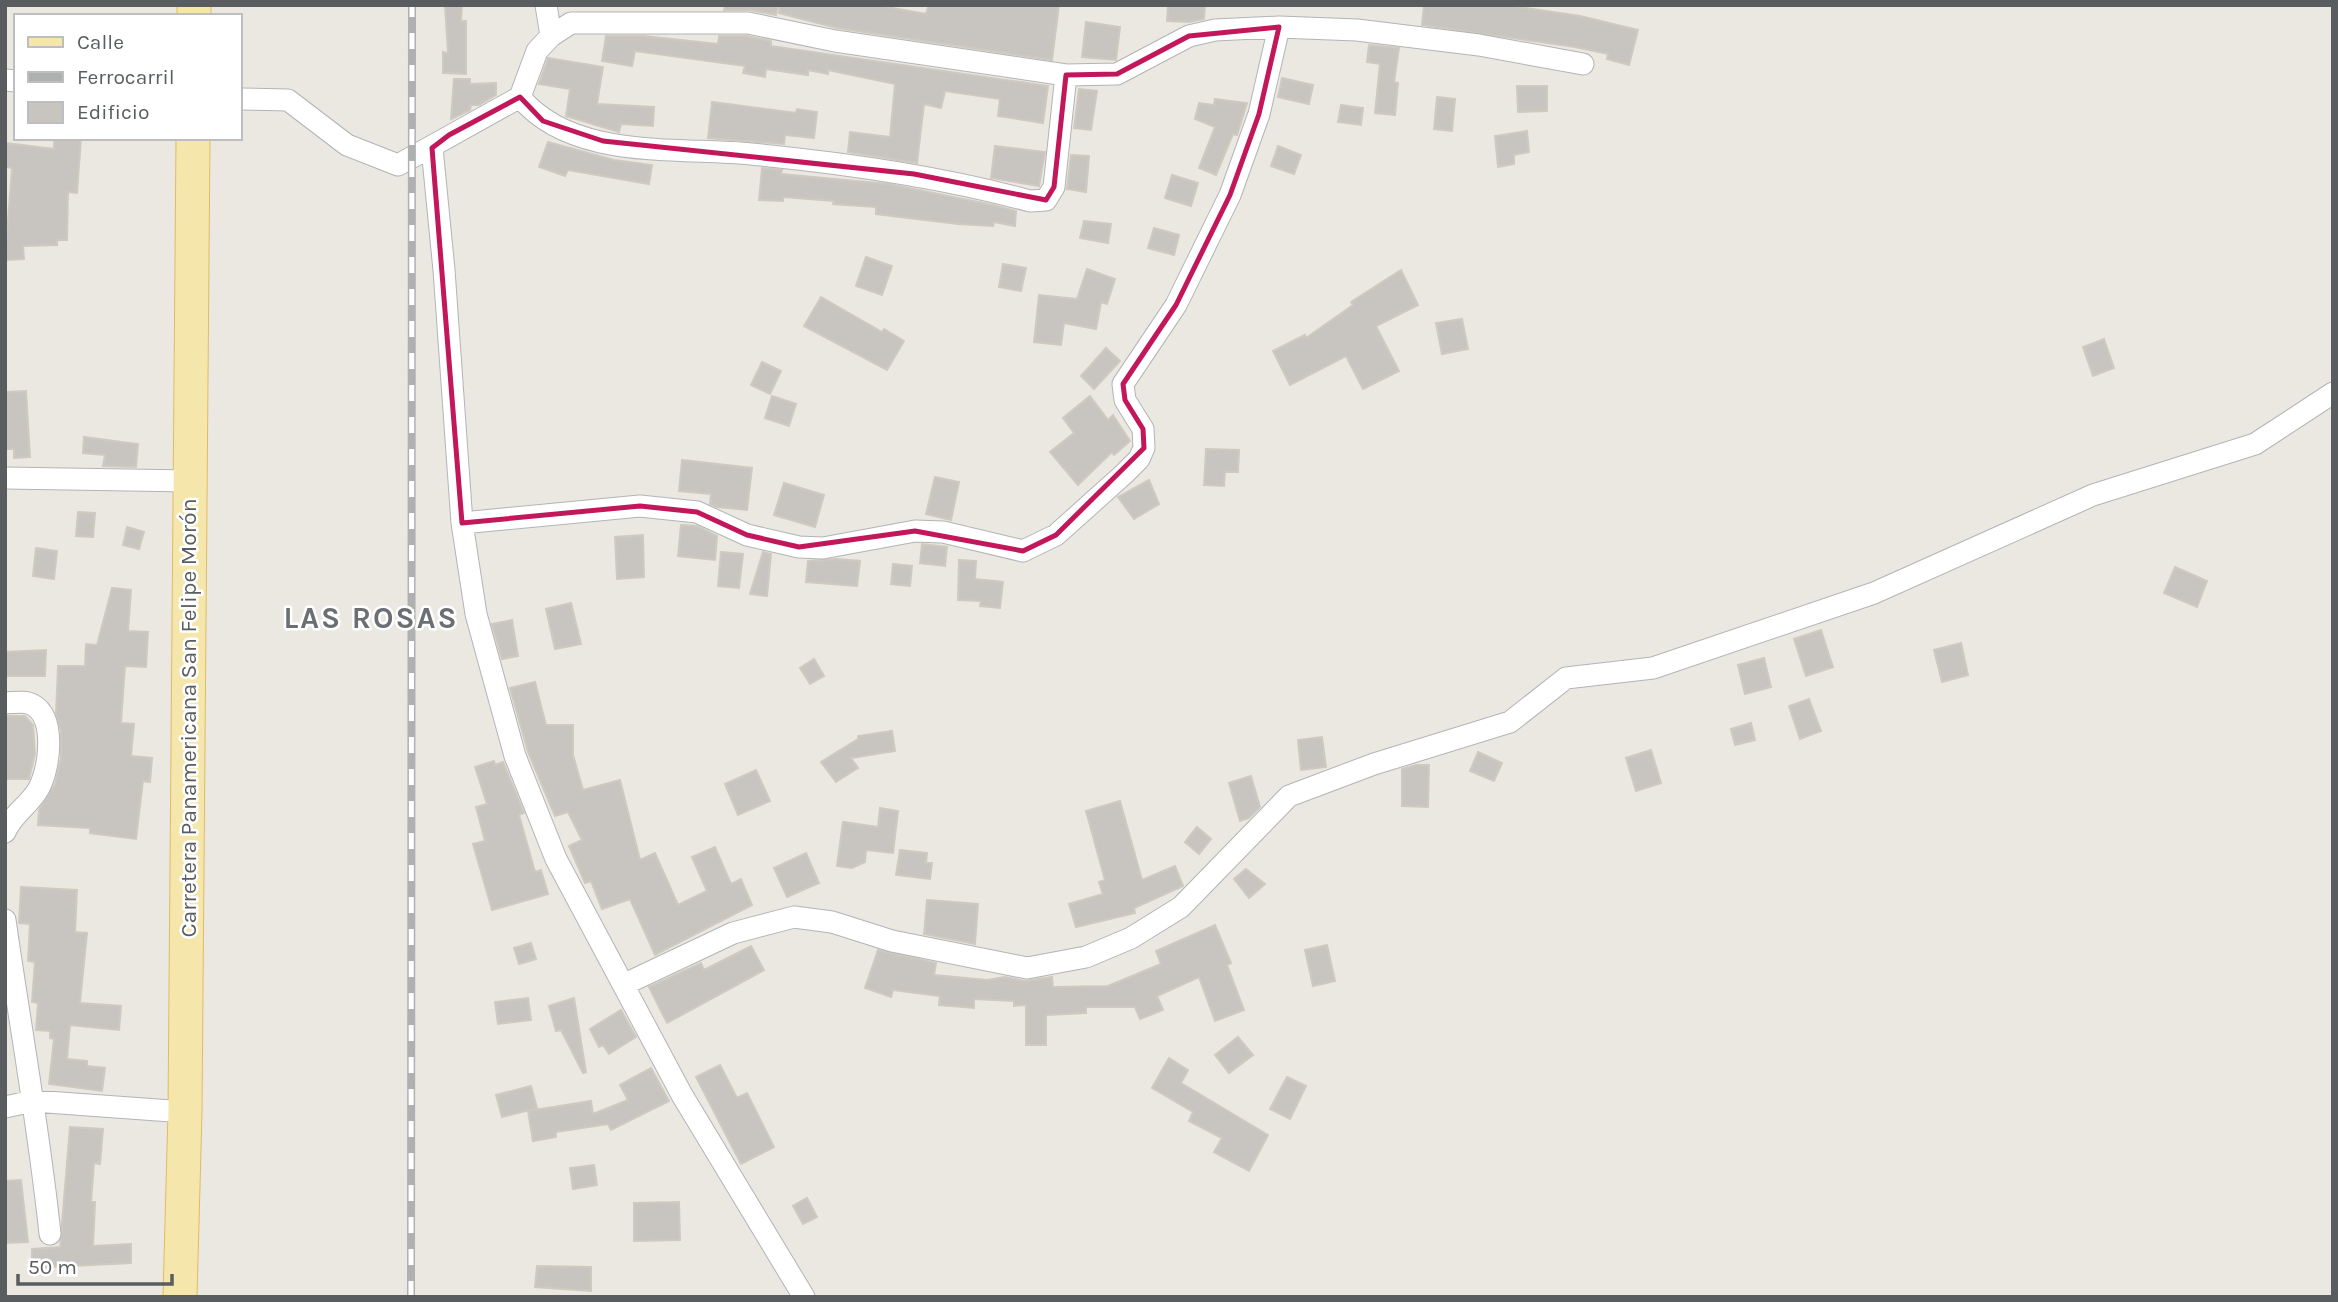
<svg xmlns="http://www.w3.org/2000/svg" width="2338" height="1302" viewBox="0 0 2338 1302" font-family="Karla,sans-serif">
<rect width="100%" height="100%" fill="#ebe8e1"/>
<path fill="#c8c5c0" stroke="#cfcac0" stroke-width="2" d="M445,5H462L461,21H466V74L443,73V52L448,53Z
M725,5H778L776,15L750,10H724Z
M780,5H876L926,14L929,5H1059L1052,60L837,28L779,13Z
M1168,5H1205L1204,19L1189,22L1167,21Z
M1424,5H1506L1580,16L1638,30L1629,65L1607,59L1608,54L1575,47L1422,25Z
M1086,22L1120,27L1116,60L1082,57Z
M606,36H644L718,44L719,36H747L771,41V46L1048,86L1043,123L998,116L1000,99L945,91L941,108L924,104L917,163L848,152L850,132L890,137L895,84L828,70V74L808,70V75L766,69L765,77L743,73L745,66L635,51L632,66L602,61Z
M1369,45L1399,48L1394,82L1398,83L1395,115L1375,113L1380,64L1367,62Z
M548,58L603,67L597,104L654,107L653,126L621,124L619,132L566,116L570,89L539,84Z
M1282,78L1313,85L1309,104L1278,97Z
M454,79H470V84L496,83V95L479,105H471L470,110L451,119Z
M1517,86H1547V111L1518,112Z
M1079,89L1097,91L1091,130L1074,128Z
M1437,97L1455,99L1452,131L1434,129Z
M1215,99L1247,103L1237,135L1233,134L1216,175L1199,168L1215,127L1195,119L1199,103L1214,105Z
M712,102L796,113L797,109L817,112L814,138L785,135L784,144L708,138Z
M1341,105L1363,108L1361,125L1338,122Z
M1527,131L1529,152L1514,155V164L1498,167L1495,136Z
M54,138H81L77,193L68,192L67,240H57V245L23,246L24,259L5,260L12,168L5,167V143L54,149Z
M548,142L614,160L652,165L649,184L568,170L565,176L539,167Z
M995,146L1045,152L1039,186L991,178Z
M1278,146L1301,155L1294,174L1271,166Z
M1071,155L1089,156L1086,192L1067,189Z
M762,168L782,170L781,174L889,184L993,205L1016,211L1015,226L994,222L993,226L958,224L876,214V207L833,204L834,201L783,197V201L759,200Z
M1172,175L1198,183L1191,206L1165,198Z
M1084,221L1111,224L1108,243L1080,238Z
M1154,228L1179,235L1174,255L1148,248Z
M866,257L892,266L882,295L856,286Z
M1003,264L1026,268L1021,291L999,287Z
M1087,269L1115,279L1107,304L1101,302L1096,329L1064,323L1061,345L1034,342L1039,295L1077,299Z
M1401,270L1418,305L1376,326L1399,371L1363,389L1346,356L1290,385L1273,351L1305,335L1306,338L1353,305L1351,302Z
M821,297L882,332L884,329L904,341L887,370L804,326Z
M1462,319L1468,349L1442,354L1436,323Z
M2104,339L2114,368L2093,376L2083,347Z
M1106,348L1120,361L1094,389L1081,376Z
M762,362L781,371L770,394L751,385Z
M26,391L30,457L14,458V449H6V392Z
M772,396L796,404L789,426L765,418Z
M1090,396L1108,420L1113,415L1130,441L1114,455L1112,452L1078,485L1050,452L1074,433L1063,418Z
M84,437L138,444L136,467L103,466L105,455L83,453Z
M1206,449L1239,450L1238,472H1225L1224,486L1204,485Z
M682,460L752,468L747,510L717,507L710,504L711,494L679,491Z
M935,477L959,482L951,520L926,514Z
M1149,480L1159,504L1134,519L1118,497Z
M784,483L824,495L815,527L774,515Z
M78,512L95,513L93,537L76,536Z
M681,525L697,526L717,536L715,560L678,556Z
M127,527L144,532L139,549L123,545Z
M643,535L644,577L617,579L615,537Z
M922,544L947,547L945,566L920,563Z
M36,548L57,551L54,579L33,576Z
M721,552L743,554L739,588L718,586Z
M763,552L771,554L767,596L750,594Z
M836,559L860,561L857,586L806,582L808,561Z
M959,560L976,561L975,579L1003,582L1000,608L980,606L981,601L958,600Z
M893,564L912,566L910,586L891,584Z
M2175,567L2207,581L2197,607L2164,593Z
M112,588L131,590L128,631L148,632L146,667L125,666L121,723L134,724L131,756L152,758L150,782L143,781L136,839L90,833V828L38,825L39,810L55,784L61,758V731L56,714L58,666H85L86,644L97,645Z
M571,603L581,644L555,649L546,609Z
M512,620L518,656L502,659L492,624Z
M1821,630L1833,667L1806,676L1794,639Z
M1961,643L1968,675L1942,682L1934,650Z
M46,650L45,676H5V652Z
M1764,658L1771,687L1745,694L1738,665Z
M814,659L824,676L810,684L800,668Z
M535,682L546,725H573V755L583,790L620,780L640,860L655,853L678,905L707,891L692,857L715,847L731,884L741,879L752,905L655,955L630,899L602,909L591,881L585,883L569,846L582,840L568,812L555,816L528,752L510,688Z
M1809,699L1821,731L1800,739L1789,706Z
M5,716H25L33,725L35,754L29,779H5Z
M1751,723L1755,740L1735,745L1731,729Z
M892,731L895,751L851,758L858,768L836,782L821,762L858,739V736Z
M1322,737L1326,767L1301,770L1298,740Z
M1651,750L1661,783L1636,791L1626,758Z
M1478,752L1502,763L1494,781L1470,771Z
M494,761L495,765L503,762L524,813L519,815L535,872L541,870L548,894L492,910L473,844L485,841L476,807L487,804L475,767Z
M1416,765H1429L1428,807L1402,806V769Z
M756,770L770,801L738,815L725,784Z
M1251,776L1260,807L1249,818L1240,821L1229,783Z
M1120,801L1142,880L1175,866L1183,886L1134,908L1135,913L1076,927L1069,904L1103,894L1099,882L1105,880L1086,811Z
M880,808L898,811L893,853L866,850L865,862L852,868L837,866L843,822L878,827Z
M1197,827L1211,839L1199,854L1185,842Z
M900,850L927,853L926,863H932L930,879L896,875Z
M806,853L819,883L787,897L774,868Z
M1246,869L1265,884L1249,898L1234,879Z
M21,887L77,890L75,932L87,933L80,1003L121,1006L119,1030L70,1025L67,1059L87,1061V1066L105,1068L102,1091L49,1084L54,1039L50,1038V1031L36,1030L38,1003L32,1002L35,962L28,961L30,924L19,923Z
M927,900L978,904L975,944L924,934Z
M1215,925L1231,963L1227,965L1244,1010L1215,1021L1199,977L1157,996L1163,1010L1140,1019L1135,1007H1086V1013L1046,1015V1045H1026V1005L1014,1006V1001L974,999V1008L939,1005L940,996L893,990L891,997L865,988L878,950L936,963L934,975L987,980L1005,977L1025,981L1052,977L1053,987L1108,986L1161,964L1156,951Z
M531,943L536,959L519,964L514,948Z
M1327,945L1335,981L1313,986L1305,950Z
M751,946L764,970L667,1023L649,987L701,963L704,970Z
M528,998L531,1020L498,1024L495,1002Z
M574,998L586,1072L583,1073L561,1030L556,1031L549,1006Z
M621,1010L636,1037L609,1054L603,1045L599,1047L590,1029Z
M1238,1037L1253,1055L1229,1073L1215,1055Z
M1169,1058L1188,1070L1181,1083L1268,1135L1249,1171L1214,1152L1222,1138L1189,1121L1193,1112L1152,1088Z
M720,1065L737,1098L747,1093L774,1147L741,1164L696,1077Z
M651,1068L669,1101L611,1130L608,1124L556,1132V1137L533,1141L528,1111L591,1101L593,1114L628,1100L620,1085Z
M1287,1077L1306,1086L1290,1119L1270,1109Z
M531,1086L537,1108L502,1117L496,1095Z
M70,1127L103,1129L100,1164L94,1163L91,1202H95L93,1246L131,1244V1263L32,1268V1249L60,1247Z
M594,1165L597,1185L573,1189L570,1168Z
M21,1180L28,1242L5,1243V1181Z
M807,1198L817,1217L803,1224L793,1206Z
M679,1202L680,1240L634,1241V1203Z
M537,1266L591,1267V1291L535,1287Z"/>
<g fill="none" stroke-linecap="round" stroke-linejoin="round">
<g stroke="#b2b4b7" stroke-width="23">
<path id="street" d="M546,5L551,36
M5,80L16,81
M520,97C571,160 677,147 751,154C844,163 939,176 1030,201L1046,200L1054,187L1066,75
M240,99L288,100L347,145L398,165L520,97L537,51L551,36L571,23H748L835,41L1066,75L1117,74L1189,36L1215,30L1279,27L1357,30L1479,45L1583,64
M432,148L444,270L462,523L476,614L515,756L556,859L682,1095L804,1297
M5,478L190,481
M462,523L640,506L697,512L747,535L799,547L823,548L915,531L943,532L1023,551L1056,535L1124,474L1139,459L1144,448L1143,429L1125,400L1123,384L1176,305L1230,195L1259,114L1279,27
M5,703C14,703 25,700 33,705C56,718 50,767 39,788C30,805 13,813 5,832
M5,920C20,1025 39,1128 50,1234
M625,984L733,933L794,917L832,922L892,941L1027,968L1086,957L1131,938L1181,907L1289,796L1374,764L1510,722L1566,678L1653,668L1874,593L2093,495L2255,444L2333,393
M5,1107L33,1101L185,1112"/>
</g>
<g stroke="#e0ba64" stroke-width="35">
<path id="primary" d="M194,16V5
M180,1297L185,1112L193,138"/>
</g>
<use href="#street" stroke="#fff" stroke-width="21"/>
<use href="#primary" stroke="#f5e7ab" stroke-width="33"/>
<g stroke="#afb0b0" stroke-width="8">
<path id="rail" d="M411,1297L412,5"/>
</g>
<use href="#rail" stroke="#fff" stroke-width="5" stroke-dasharray="16" stroke-linecap="butt"/>
</g>
<path fill="none" stroke="#c2185b" stroke-width="5" stroke-linejoin="round" d="M1279,27L1259,114L1230,195L1176,305L1123,384L1125,400L1143,429L1144,448L1056,535L1023,551L915,531L799,547L747,535L697,512L640,506L462,523L432,148L449,135L520,97L543,121L603,141L914,174L1046,200L1054,187L1066,75L1117,74L1189,36Z"/>
<g text-anchor="middle" stroke-width="5" stroke-linejoin="round" paint-order="stroke">
<g font-size="23" fill="#5a5d60" stroke="#fff">
<text transform="translate(188 718) rotate(-90)" y="8">Carretera Panamericana San Felipe Morón</text>
</g>
<g font-size="30" font-weight="bold" letter-spacing="2" fill="#6b6f72" stroke="#fff">
<text x="371" y="628">LAS ROSAS</text>
</g>
</g>
<rect width="2338" height="1302" fill="none" stroke="#5a5d60" stroke-width="14"/>
<rect x="14" y="14" width="228" height="126" fill="#ffffff" stroke="#bdbebf" stroke-width="2"/>
<rect x="28" y="37" width="35" height="10" fill="#f5e7ab" stroke="#bdbebf" stroke-width="2"/>
<text x="77" y="49" font-size="21" fill="#5a5d60">Calle</text>
<rect x="28" y="72" width="35" height="10" fill="#afb0b0" stroke="#bdbebf" stroke-width="2"/>
<text x="77" y="84" font-size="21" fill="#5a5d60">Ferrocarril</text>
<rect x="28" y="102" width="35" height="21" fill="#c8c5c0" stroke="#bdbebf" stroke-width="2"/>
<text x="77" y="119" font-size="21" fill="#5a5d60">Edificio</text>
<path d="M18 1274v10h154v-10" fill="none" stroke="#5a5d60" stroke-width="3.5"/>
<text x="28" y="1274" font-size="21" fill="#5a5d60" stroke="#ffffff" stroke-width="5" paint-order="stroke">50 m</text>
</svg>
